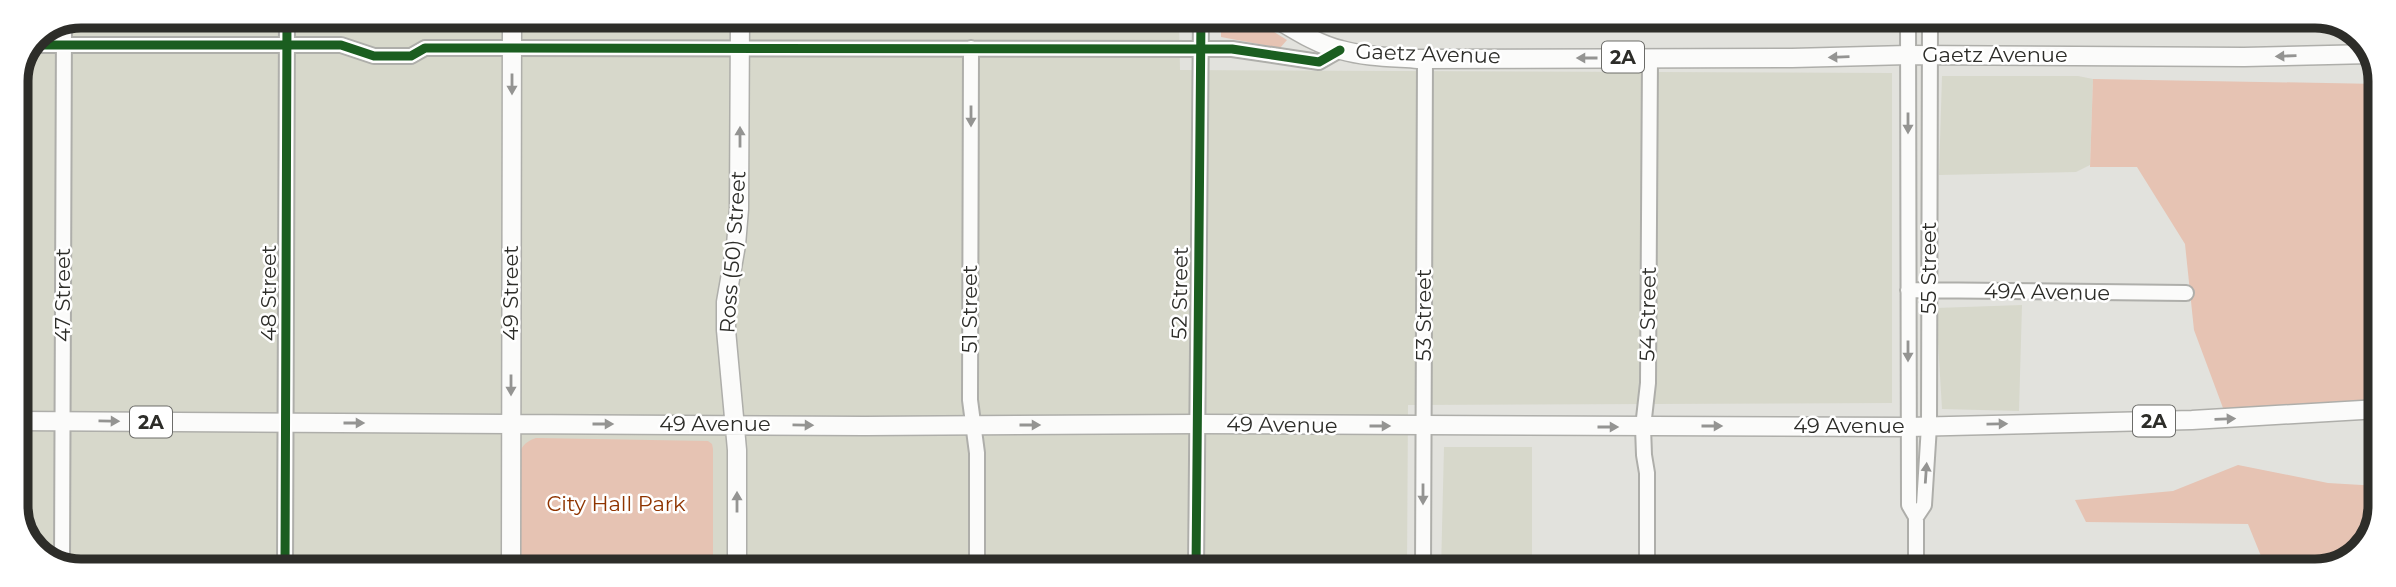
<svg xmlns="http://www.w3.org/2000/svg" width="2396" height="587" viewBox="0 0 2396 587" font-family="Montserrat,sans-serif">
<rect width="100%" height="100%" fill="#e2e2dd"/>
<path fill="#d7d8cb" d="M81,16H1179L1180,70L1892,73V403L1408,405L1407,571L68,570L32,549L16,514V81L35,35Z
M1314,16L1895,17L1894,23L1371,31L1322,21Z
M1948,17H2255L2258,25L1959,32Z
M1942,76H2078L2093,79L2090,165L2076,172L1939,175Z
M2022,305L2019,411L1942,409L1936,308Z
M1444,447H1532V571H1441Z"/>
<path fill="#e6c3b3" d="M1221,16H1248L1287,40L1280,48L1221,37Z
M2093,79L2380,84L2379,404L2345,408H2223L2194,330L2185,244L2137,167H2090Z
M536,438L708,441L712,444L713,449V570H521L518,460C520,448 524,442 536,438Z
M2238,465L2328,483L2379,486V519L2355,557L2315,571H2265L2263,561L2248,524L2086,522L2075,500L2173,491Z"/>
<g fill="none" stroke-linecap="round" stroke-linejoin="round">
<g stroke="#aeaeaa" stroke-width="18">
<path id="minor" d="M1908,17L1909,505L1916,517
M31,45H341L374,56H411L425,48H493L1201,49H1232L1319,62L1340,50
M971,48L970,400L977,453V570
M1908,290L2186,293
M62,566L64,23
M285,570L287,16
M1196,571L1201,16
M1423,571L1425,58
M1647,571V473L1644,455L1643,427L1648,383L1650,57
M1916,571V517L1924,505L1929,426L1930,17"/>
</g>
<g stroke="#aeaeaa" stroke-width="21">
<path id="major" d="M1272,16C1294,29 1316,44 1341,50C1366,57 1392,57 1418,59L1792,58L1908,55L2244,57L2371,54
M16,421L865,426L1197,424L1908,427L2192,420L2379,409
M511,570L512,16
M737,570V450L726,330V302L736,245L739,209L740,16"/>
</g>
<use href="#minor" stroke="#fbfbfa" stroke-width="14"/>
<use href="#major" stroke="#fbfbfa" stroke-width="18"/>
<g stroke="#fff" stroke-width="13">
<path id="cycleway" d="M31,45H341L374,56H411L425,48H493L1201,49H1232L1319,62L1340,50
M285,570L287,16
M1196,571L1201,16"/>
</g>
<use href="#cycleway" stroke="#1b5e20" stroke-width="9"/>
</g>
<defs><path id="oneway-solid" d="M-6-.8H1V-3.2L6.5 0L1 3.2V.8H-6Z" transform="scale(1.75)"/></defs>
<g fill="#949492">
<use href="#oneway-solid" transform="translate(2286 56) rotate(178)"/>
<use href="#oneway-solid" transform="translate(1839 57) rotate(178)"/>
<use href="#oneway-solid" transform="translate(1587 58) rotate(180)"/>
<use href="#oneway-solid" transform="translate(512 84) rotate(90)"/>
<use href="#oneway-solid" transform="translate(971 116) rotate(90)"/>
<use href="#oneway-solid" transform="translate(1908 123) rotate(90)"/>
<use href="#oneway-solid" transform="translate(740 137) rotate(-90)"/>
<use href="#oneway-solid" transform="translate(1908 351) rotate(90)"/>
<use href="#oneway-solid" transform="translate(511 385) rotate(90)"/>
<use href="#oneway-solid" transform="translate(2225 419) rotate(-2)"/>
<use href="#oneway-solid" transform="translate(109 421) rotate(1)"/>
<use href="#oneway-solid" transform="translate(354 423)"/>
<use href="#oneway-solid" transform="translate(603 424)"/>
<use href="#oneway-solid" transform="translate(1997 424) rotate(-1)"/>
<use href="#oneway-solid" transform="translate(803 425) rotate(1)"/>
<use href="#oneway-solid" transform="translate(1030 425)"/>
<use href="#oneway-solid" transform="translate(1380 426)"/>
<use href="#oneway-solid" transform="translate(1712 426)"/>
<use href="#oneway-solid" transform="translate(1608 427)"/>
<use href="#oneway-solid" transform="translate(1926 473) rotate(-86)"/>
<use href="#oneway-solid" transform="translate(1423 494) rotate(90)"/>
<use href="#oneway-solid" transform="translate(737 502) rotate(-90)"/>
</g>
<g text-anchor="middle" stroke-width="5" stroke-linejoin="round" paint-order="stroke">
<g fill="#fff" stroke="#6c6c69" stroke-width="2">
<rect x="1602" y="41.5" width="42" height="31" rx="5"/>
<rect x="2133" y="405.5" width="42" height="31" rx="5"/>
<rect x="130" y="406.5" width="42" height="31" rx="5"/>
</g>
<g font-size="19" font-weight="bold" fill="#2d2d29">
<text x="1623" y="64">2A</text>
<text x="2154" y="428">2A</text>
<text x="151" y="429">2A</text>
</g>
<g font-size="21" fill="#2d2d29" stroke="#fff">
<text transform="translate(1428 54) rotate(2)" y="7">Gaetz Avenue</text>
<text x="1995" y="62">Gaetz Avenue</text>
<text transform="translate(733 252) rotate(-86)" y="7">Ross (50) Street</text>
<text transform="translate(1929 268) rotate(-90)" y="7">55 Street</text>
<text transform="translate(2047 292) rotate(1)" y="7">49A Avenue</text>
<text transform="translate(269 293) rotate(-90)" y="7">48 Street</text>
<text transform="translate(511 293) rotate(-90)" y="7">49 Street</text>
<text transform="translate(1180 293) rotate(-89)" y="7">52 Street</text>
<text transform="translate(63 295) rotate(-90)" y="7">47 Street</text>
<text transform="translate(970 309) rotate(-90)" y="7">51 Street</text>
<text transform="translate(1648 314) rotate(-89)" y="7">54 Street</text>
<text transform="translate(1424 315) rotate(-90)" y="7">53 Street</text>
<text x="715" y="431">49 Avenue</text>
<text transform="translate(1282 425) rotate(1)" y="7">49 Avenue</text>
<text x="1849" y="433">49 Avenue</text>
</g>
<g font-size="21" fill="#8f3400" stroke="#fff">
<text x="616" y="511">City Hall Park</text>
</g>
</g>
<path d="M0 0H2396V587H0ZM81 28H2315A53 53 0 0 1 2368 81V506A53 53 0 0 1 2315 559H81A53 53 0 0 1 28 506V81A53 53 0 0 1 81 28Z" fill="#fff" fill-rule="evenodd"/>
<path fill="none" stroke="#2d2d29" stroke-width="9" d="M81 28H2315A53 53 0 0 1 2368 81V506A53 53 0 0 1 2315 559H81A53 53 0 0 1 28 506V81A53 53 0 0 1 81 28Z"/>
</svg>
